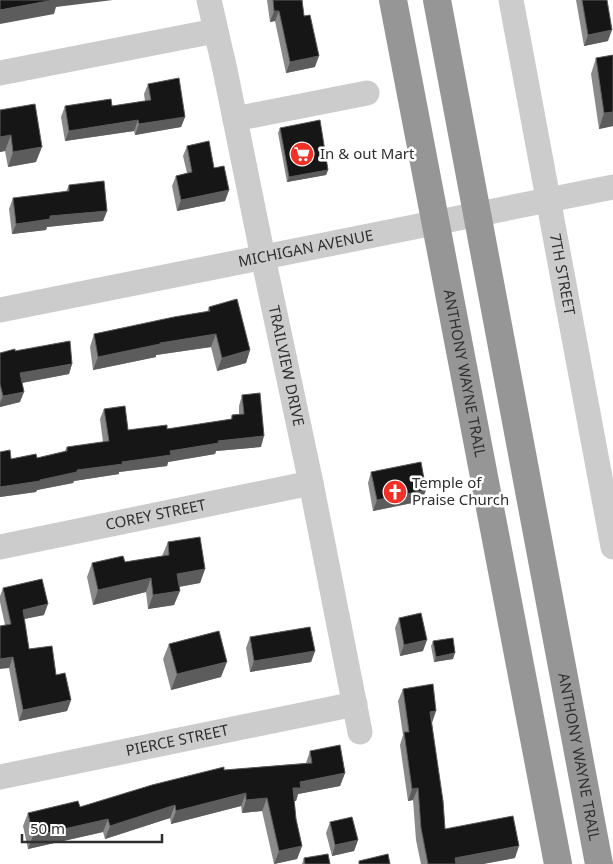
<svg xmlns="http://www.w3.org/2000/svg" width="613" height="864" viewBox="0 0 613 864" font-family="'Noto Sans',sans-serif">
<rect width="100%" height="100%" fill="#fff"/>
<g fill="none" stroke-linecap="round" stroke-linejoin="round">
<g stroke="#ccc" stroke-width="25">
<path id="s1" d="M209,0L225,70L263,257L311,483L360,732"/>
<path id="s2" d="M511,0L613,547"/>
<path d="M0,73L215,31"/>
<path d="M235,119L367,93"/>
<path id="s3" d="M0,310L613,187"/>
<path id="s4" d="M0,547L311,483"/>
<path id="s5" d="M0,777L355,704"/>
</g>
<g stroke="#969696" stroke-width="28">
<path id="s6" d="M393,0L558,864"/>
<path id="s7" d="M437,0L599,864"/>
</g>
</g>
<path fill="#8a8a8a" d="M267,0H302L304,16L315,67L286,73L275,21L270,22Z
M576,0H607L608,41L584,46Z
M613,55V126L599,129L591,74L596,58Z
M148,84L185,117L181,127L135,135L134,131L65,141L61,117L65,106H112L145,101L144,94Z
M0,110L36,162L8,167L5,151L0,152Z
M280,128L328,170L326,175L287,182L278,133Z
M187,146L214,168L229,190L225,201L177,211L172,186L176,176L187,173L183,156Z
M69,185L107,211L103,221L47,227L46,230L12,234L9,209L13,198L66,192Z
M209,307L250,350L246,363L217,371L211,347L156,355V357L93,370L90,347L94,334L207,312Z
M15,351L72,364L69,374L22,383L20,402L0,407V353Z
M242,395L261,447L216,451L215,454L168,462L167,466L119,472V474L74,481L73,483L37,490L36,492L0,497V452L11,459L37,458L65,451L67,447L103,442L100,419L104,409L128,430L167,429L231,419L232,415L239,414V406Z
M371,472L422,501L373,511L368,483Z
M168,542L205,569L200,583L179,587L174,605L148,609L146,592L93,605L87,577L92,563L125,562L162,556Z
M3,588L44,615L24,619L29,649L56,675L71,700L67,711L19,721L9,668L5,625L0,602V596Z
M399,618L423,651L400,656L395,628Z
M250,637L315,651L311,662L250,672L246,648Z
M433,641L453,659L434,662L431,646Z
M169,644L221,677L171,690L163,659Z
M403,689L432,723L445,829L515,858L483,864H421L416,840L413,800L408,801L400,745L403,735L398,701Z
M310,751L345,773L340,786L298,794L296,801H294L296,819L302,846L297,859L274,864L262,811L242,813L241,806L171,824L170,818L105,839L103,832L28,849L23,826L28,813L80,807L224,770L306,763Z
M330,822L358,840L354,851L332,856L326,833Z
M304,858L330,864H302Z"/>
<path fill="#5c5c5c" d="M54,0H113L56,7L54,14L0,24V10Z
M274,11H279L275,21L270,22Z
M612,30L608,41L584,46L588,35Z
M319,56L315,67L286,73L290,62Z
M613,112V126L599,129L604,113Z
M185,117L181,127L135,135L139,124Z
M138,120L134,131L65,141L69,131Z
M11,135L5,151L0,152V137Z
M42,147L36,162L8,167L13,152Z
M328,170L326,175L287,182L289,177Z
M229,190L225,201L177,211L181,200Z
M107,211L103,221L47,227L46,230L12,234L16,224L50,216Z
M216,334L211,347L156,355V357L93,370L98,357L160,343Z
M250,350L246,363L217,371L222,358Z
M72,364L69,374L16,384L20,373Z
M24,392L20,402L0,407V403L3,396Z
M264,436L261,447L216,451L215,454L168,462L167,466L119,472V474L74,481L73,483L37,490L36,492L0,497V487L40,480L77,470L122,462L218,441Z
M426,490L422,501L373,511L377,500Z
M205,569L200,583L172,588L177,574Z
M151,578L146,592L93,605L98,590Z
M180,591L174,605L148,609L153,595Z
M48,604L44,615L19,620L23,610Z
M427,640L423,651L400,656L404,645Z
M315,651L311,662L250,672L254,661Z
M455,653L453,659L434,662L436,657Z
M13,657L9,668L0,669V659Z
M227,662L221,677L171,690L177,674Z
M71,700L67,711L19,721L23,710Z
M436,711L432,723L430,712Z
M345,773L340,786L298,794L296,801H289L293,788L300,782Z
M418,788L413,800L408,801L412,789Z
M246,793L241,806L171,824L176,811Z
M267,798L262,811L242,813L246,800Z
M175,805L170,818L105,839L110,826Z
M108,819L103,832L28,849L33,836Z
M358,840L354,851L332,856L335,845Z
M302,846L297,859L274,864L279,851Z
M519,846L515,858L483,864H453L455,858Z"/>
<path fill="#161616" stroke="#5c5c5c" d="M0,0H54L0,10Z
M273,0H302L304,16L310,15L319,56L290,62L279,11H274Z
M582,0H607L612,30L588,35Z
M613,55V112L604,113L596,58Z
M179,78L185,117L139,124L138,120L69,131L65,106L111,99L112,106L151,100L148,84Z
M35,104L42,147L13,152L11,135L0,137V110Z
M320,120L328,170L289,177L280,128Z
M209,141L214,168L224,166L229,190L181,200L176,176L192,172L187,146Z
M104,181L107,211L50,216V219L16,224L13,198L69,191V185Z
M237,299L250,350L222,358L216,334L160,343V344L98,357L94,334L174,317L210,311L209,307Z
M70,341L72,364L20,373L24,392L3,396L0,384V353L15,349V351Z
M260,393L264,436L218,441L219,443L170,451L171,455L122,462L123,464L77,470V472L40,480V481L0,487V452L10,450L11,459L36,454L37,458L67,451V447L109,441L104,409L125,406L128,430L167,425V429L232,419V415L244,414L242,395Z
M421,462L426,490L377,500L371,472Z
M200,537L205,569L177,574L180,591L153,595L151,578L98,590L92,563L123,556L125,562L169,555L168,542Z
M42,579L48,604L23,610L29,649L52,646L56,675L65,673L71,700L23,710L13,657L0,659V626L11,624L3,588Z
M421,613L427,640L404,645L399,618Z
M310,627L315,651L254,661L250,637Z
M219,631L227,662L177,674L169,644Z
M453,638L455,653L436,657L433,641Z
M433,684L436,711L430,712L443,801L445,829L513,816L519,846L455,858L456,864H428L421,828L418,788L412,789L404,732H409L403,689Z
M340,745L345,773L300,782L301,788H293L296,819L302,846L279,851L267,798L246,800V793L176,811L175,805L110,826L108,819L33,836L28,813L78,801L80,807L152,785L224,767V770L312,763L310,751Z
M352,817L358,840L335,845L330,822Z
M328,854L330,864H305L304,858Z
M388,854L390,864H359V861Z"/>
<defs>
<g id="supermarket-disc" transform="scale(1.25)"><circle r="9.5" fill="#f13127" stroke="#fff"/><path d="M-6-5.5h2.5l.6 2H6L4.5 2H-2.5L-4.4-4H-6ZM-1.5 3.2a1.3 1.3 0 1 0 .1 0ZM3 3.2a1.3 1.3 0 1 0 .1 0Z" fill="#fff"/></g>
<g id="church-disc" transform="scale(1.25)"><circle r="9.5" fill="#f13127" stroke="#fff"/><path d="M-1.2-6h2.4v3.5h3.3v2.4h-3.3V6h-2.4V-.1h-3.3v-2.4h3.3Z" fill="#fff"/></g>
</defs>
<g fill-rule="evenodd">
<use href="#supermarket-disc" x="302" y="154"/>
<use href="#church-disc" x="395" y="492"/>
</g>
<g text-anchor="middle" stroke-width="5" stroke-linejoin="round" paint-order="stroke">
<g font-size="15" fill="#2f2f2f" stroke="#fff" text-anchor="start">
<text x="320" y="159">In &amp; out Mart</text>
<text x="412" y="488">Temple of<tspan x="412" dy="17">Praise Church</tspan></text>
</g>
<g font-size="15" fill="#2f2f2f" stroke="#fff">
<text dy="5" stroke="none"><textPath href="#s3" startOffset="312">MICHIGAN AVENUE</textPath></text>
<text dy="5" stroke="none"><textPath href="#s2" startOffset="279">7TH STREET</textPath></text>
<text dy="5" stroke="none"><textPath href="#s1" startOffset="374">TRAILVIEW DRIVE</textPath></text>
<text dy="5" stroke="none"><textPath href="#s6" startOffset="380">ANTHONY WAYNE TRAIL</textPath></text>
<text dy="5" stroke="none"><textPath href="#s4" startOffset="159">COREY STREET</textPath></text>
<text dy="5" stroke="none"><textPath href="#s5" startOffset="181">PIERCE STREET</textPath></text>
<text dy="5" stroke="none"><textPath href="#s7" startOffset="770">ANTHONY WAYNE TRAIL</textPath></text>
</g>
</g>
<path d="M22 834v8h140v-8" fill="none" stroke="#2f2f2f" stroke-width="2.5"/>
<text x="30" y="834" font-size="15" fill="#2f2f2f" stroke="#ffffff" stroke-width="4" paint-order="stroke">50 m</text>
</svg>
